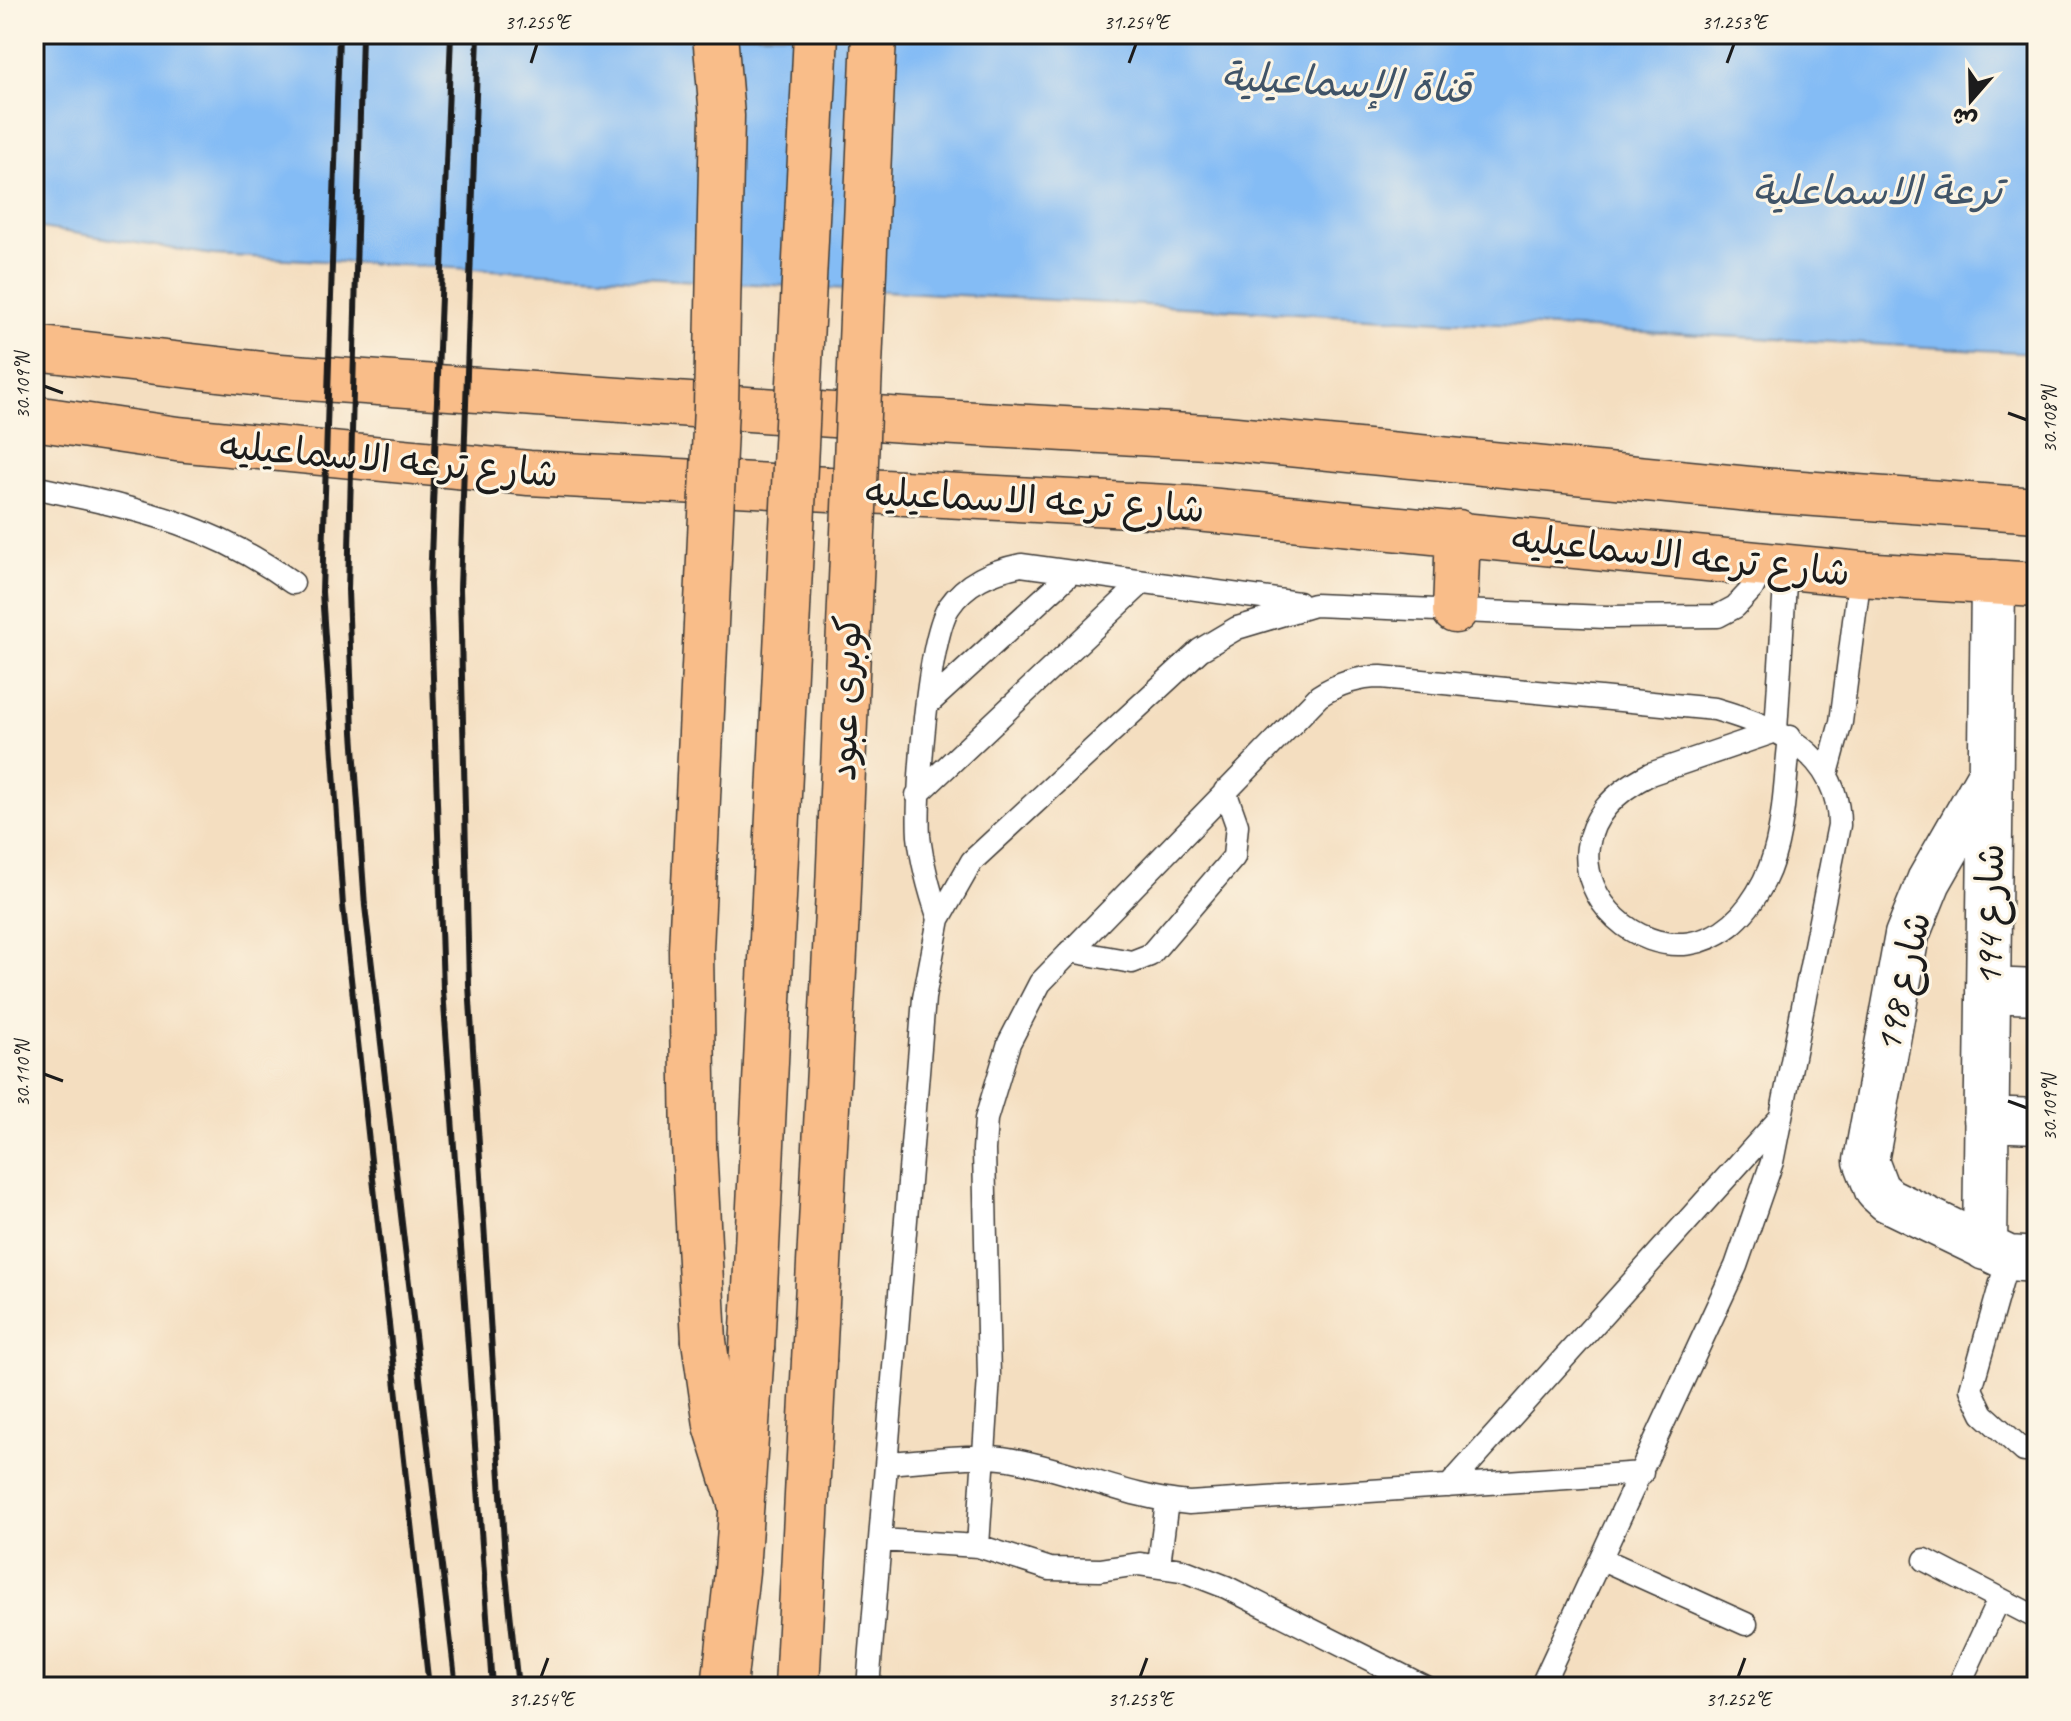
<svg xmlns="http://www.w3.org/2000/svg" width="2071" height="1721" viewBox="0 0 2071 1721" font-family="Caveat,'Playpen Sans Arabic',sans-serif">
<rect width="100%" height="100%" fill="#fcf5e5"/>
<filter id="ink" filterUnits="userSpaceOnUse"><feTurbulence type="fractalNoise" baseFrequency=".0125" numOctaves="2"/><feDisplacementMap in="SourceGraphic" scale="16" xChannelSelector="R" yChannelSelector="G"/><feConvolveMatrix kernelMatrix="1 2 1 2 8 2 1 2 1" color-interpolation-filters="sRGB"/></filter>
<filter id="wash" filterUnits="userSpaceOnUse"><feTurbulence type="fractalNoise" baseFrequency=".006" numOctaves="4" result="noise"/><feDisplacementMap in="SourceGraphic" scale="32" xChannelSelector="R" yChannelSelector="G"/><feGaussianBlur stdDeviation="1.8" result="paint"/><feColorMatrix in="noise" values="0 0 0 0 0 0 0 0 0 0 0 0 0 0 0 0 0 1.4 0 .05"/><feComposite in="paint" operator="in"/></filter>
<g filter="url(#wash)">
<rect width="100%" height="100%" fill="#f4dec0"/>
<path fill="#84bcf5" stroke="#506c88" stroke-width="2" d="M34,34H2037V353L213,255L34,227Z"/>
</g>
<g filter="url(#ink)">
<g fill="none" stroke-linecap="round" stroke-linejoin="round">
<g stroke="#3c3935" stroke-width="25">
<path id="service" d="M34,487C135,509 207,521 293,583
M1786,567L1776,731L1650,774C1487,856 1684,1041 1764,881C1785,839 1784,784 1790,737
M928,704L1071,573
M1827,774L1841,722L1860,574
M917,795L1143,582
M939,919C930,892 922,864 919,836C916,795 928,638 949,607C966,582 992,571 1021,565L1298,603
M1070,951L1132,962L1150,955L1234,857L1237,825L1225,791
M2008,1258L1971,1389L1983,1414L2024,1451
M887,1463C927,1461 970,1453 1009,1459C1071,1469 1126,1498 1189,1503L1642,1473
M1449,1486L1780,1118
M880,1540L978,1546L1050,1569L1100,1570L1139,1564L1182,1570L1226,1587L1425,1687
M978,1546L989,1377L984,1150L986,1119L1009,1043L1040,983L1319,696C1339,683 1358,677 1381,677L1715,709C1776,727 1839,752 1839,825L1772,1162L1736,1266L1541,1687
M1602,1559L1746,1624
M1925,1560L2037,1618
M1159,1565L1167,1501
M868,1687L924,998L939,919L972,861L1200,650L1237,628L1314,605L1606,617L1718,616L1735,607L1752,589L1765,564
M1958,1687L1999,1599"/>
</g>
<g stroke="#3c3935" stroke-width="47">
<path id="minor" d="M1989,776L1929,881L1907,935L1866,1161L1877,1190L1888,1200L2008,1258L2037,1260
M1988,990L2037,992
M1986,1119L2037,1121
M1985,1248L1993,582"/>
</g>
<g stroke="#3c3935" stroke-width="47">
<path id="primary" d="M34,348L280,376L904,420L1225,438L1760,490L2037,510
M34,418L177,439L529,473L1187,508L1860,574L2037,585
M1455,611L1458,532
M724,1687L737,1571L752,1350
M797,1687L814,1361"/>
</g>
<g stroke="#3c3935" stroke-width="47">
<path id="motorway" d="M704,1341L716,1425L741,1506"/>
</g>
<use href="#service" stroke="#fff" stroke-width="22"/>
<use href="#minor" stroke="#fff" stroke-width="44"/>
<use href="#primary" stroke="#f9bd89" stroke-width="44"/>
<use href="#motorway" stroke="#f9bd89" stroke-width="44"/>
<path stroke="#1c1c1c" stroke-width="6" d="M339,34L322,592L343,906L429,1687
M362,34L348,590L353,732L365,906L456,1687
M451,34L430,584L443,990L492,1687
M478,34L460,589L469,985L506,1574L518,1687"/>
<g stroke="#3c3935" stroke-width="47" stroke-linecap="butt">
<path id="primary-bridge" d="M752,1350L816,34
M814,1361L837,912L874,34"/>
</g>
<g stroke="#3c3935" stroke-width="47" stroke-linecap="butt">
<path id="motorway-bridge" d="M704,1341L694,1145L691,950L716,407L722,116L715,34"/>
</g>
<use href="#primary-bridge" stroke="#f9bd89" stroke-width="44"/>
<use href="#motorway-bridge" stroke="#f9bd89" stroke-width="44"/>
</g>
</g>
<path fill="none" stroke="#1c1c1c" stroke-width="3" d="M531,63L537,44M1129,63L1136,44M1727,63L1734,44M44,386L63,393M2008,413L2027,420M44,1074L63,1081M2008,1101L2027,1108M541,1677L548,1658M1140,1677L1147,1658M1738,1677L1745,1658"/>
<g text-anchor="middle" stroke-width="6" stroke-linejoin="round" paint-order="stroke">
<g font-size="38" fill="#1c1c1c" stroke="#fcf5e5">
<text transform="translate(389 459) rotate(5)" y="13">شارع ترعه الاسماعيليه</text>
<text transform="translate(1035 500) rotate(3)" y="13">شارع ترعه الاسماعيليه</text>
<text transform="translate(1681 555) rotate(6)" y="13">شارع ترعه الاسماعيليه</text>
<text transform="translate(845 698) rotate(-88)" y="13">كوبرى عبود</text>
<text transform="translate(1989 915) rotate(-89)" y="13">شارع 194</text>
<text transform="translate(1902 982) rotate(-77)" y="13">شارع 198</text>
</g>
<g font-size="40" font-style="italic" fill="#405468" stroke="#fcf5e5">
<text transform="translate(1346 82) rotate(3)" y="14">قناة الإسماعيلية</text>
<text x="1877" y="204">ترعة الاسماعلية</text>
</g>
</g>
<rect width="2071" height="1721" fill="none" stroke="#fcf5e5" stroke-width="88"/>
<g transform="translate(1971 100) rotate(200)" stroke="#fcf5e5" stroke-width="6" paint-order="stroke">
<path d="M0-6L14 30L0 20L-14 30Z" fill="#1c1c1c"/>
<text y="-12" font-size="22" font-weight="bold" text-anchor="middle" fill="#1c1c1c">ش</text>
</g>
<rect x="44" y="44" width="1983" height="1633" fill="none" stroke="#1c1c1c" stroke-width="3"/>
<g font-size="20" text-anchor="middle" fill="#1c1c1c">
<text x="537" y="29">31.255°E</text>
<text x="1136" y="29">31.254°E</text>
<text x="1734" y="29">31.253°E</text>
<text transform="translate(22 386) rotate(-90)" y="7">30.109°N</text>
<text transform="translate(2049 420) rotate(-90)" y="7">30.108°N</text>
<text transform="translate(22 1074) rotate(-90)" y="7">30.110°N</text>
<text transform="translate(2049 1108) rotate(-90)" y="7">30.109°N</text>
<text x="541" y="1706">31.254°E</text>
<text x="1140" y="1706">31.253°E</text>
<text x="1738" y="1706">31.252°E</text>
</g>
</svg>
